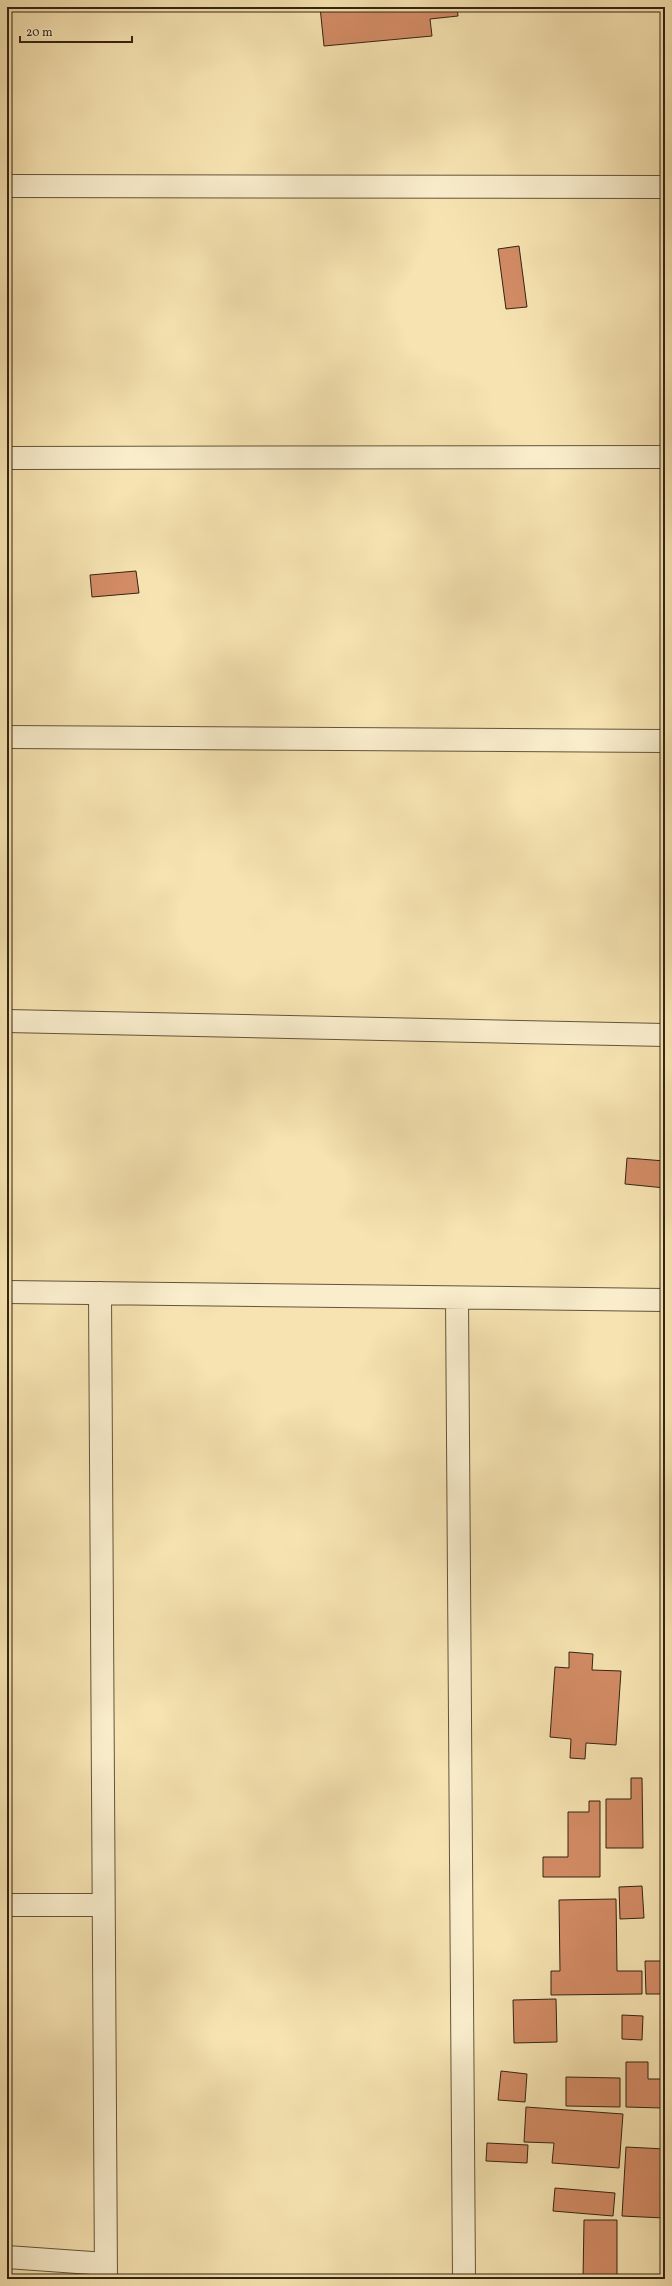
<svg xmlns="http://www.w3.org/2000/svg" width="672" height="2286" viewBox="0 0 672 2286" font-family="Vollkorn,serif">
<rect width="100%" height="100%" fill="#f6e3b1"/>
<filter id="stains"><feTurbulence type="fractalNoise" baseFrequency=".005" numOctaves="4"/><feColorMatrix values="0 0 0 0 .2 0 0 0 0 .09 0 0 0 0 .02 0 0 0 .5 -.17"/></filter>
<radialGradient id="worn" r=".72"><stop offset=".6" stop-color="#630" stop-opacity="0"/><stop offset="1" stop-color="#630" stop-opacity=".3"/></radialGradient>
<path fill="#d38c66" stroke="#342413" d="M320,7H457L458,16L430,19L432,36L324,46Z
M519,246L527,307L506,309L498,249Z
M136,571L139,593L92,597L90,575Z
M627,1158L665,1161V1188L625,1184Z
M569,1652L593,1654L592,1670L621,1671L616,1745L586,1743L585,1759L570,1758L571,1739L550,1737L555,1667L569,1668Z
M631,1778H642L643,1848H606V1799H631Z
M589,1801H600V1877H543V1857H568V1812H589Z
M642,1886L644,1918L620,1919L619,1887Z
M616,1899L617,1971H642V1994L551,1995V1971H560L559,1900Z
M645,1961H665V1994H646Z
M556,1999L557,2042L514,2043L513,2000Z
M622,2015L643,2016L642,2040L622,2039Z
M626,2062H648V2079H662V2108L626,2107Z
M501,2071L527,2074L525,2102L498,2100Z
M566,2077L620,2078V2107L566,2106Z
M526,2107L623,2114L619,2168L552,2163L554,2143L524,2142Z
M487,2143L528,2145L527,2163L486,2161Z
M626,2147L665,2149L664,2218L622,2216Z
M555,2188L615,2193L613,2216L553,2211Z
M584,2220H617V2279H583Z"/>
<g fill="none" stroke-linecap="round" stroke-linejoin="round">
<g stroke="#64543a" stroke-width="24">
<path id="minor" d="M7,186L665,187
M7,458L665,457
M7,737L665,741
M7,1021L665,1035
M7,1292L665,1300
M100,1293L106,2279
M457,1298L464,2279
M7,1905H102
M7,2257L106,2264"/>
</g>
<use href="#minor" stroke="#f9edcc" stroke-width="22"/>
</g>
<rect width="672" height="2286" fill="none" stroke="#f6e3b1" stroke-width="24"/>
<rect x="8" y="8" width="656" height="2270" fill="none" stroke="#342413" stroke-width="2"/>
<rect x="12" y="12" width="648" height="2262" fill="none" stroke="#342413"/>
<path d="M20 36v6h112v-6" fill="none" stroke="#342413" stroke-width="2"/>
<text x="26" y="36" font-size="12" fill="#342413" stroke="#f9edcc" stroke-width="3" paint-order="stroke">20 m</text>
<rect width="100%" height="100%" filter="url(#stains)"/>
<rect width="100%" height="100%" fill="url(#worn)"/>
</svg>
